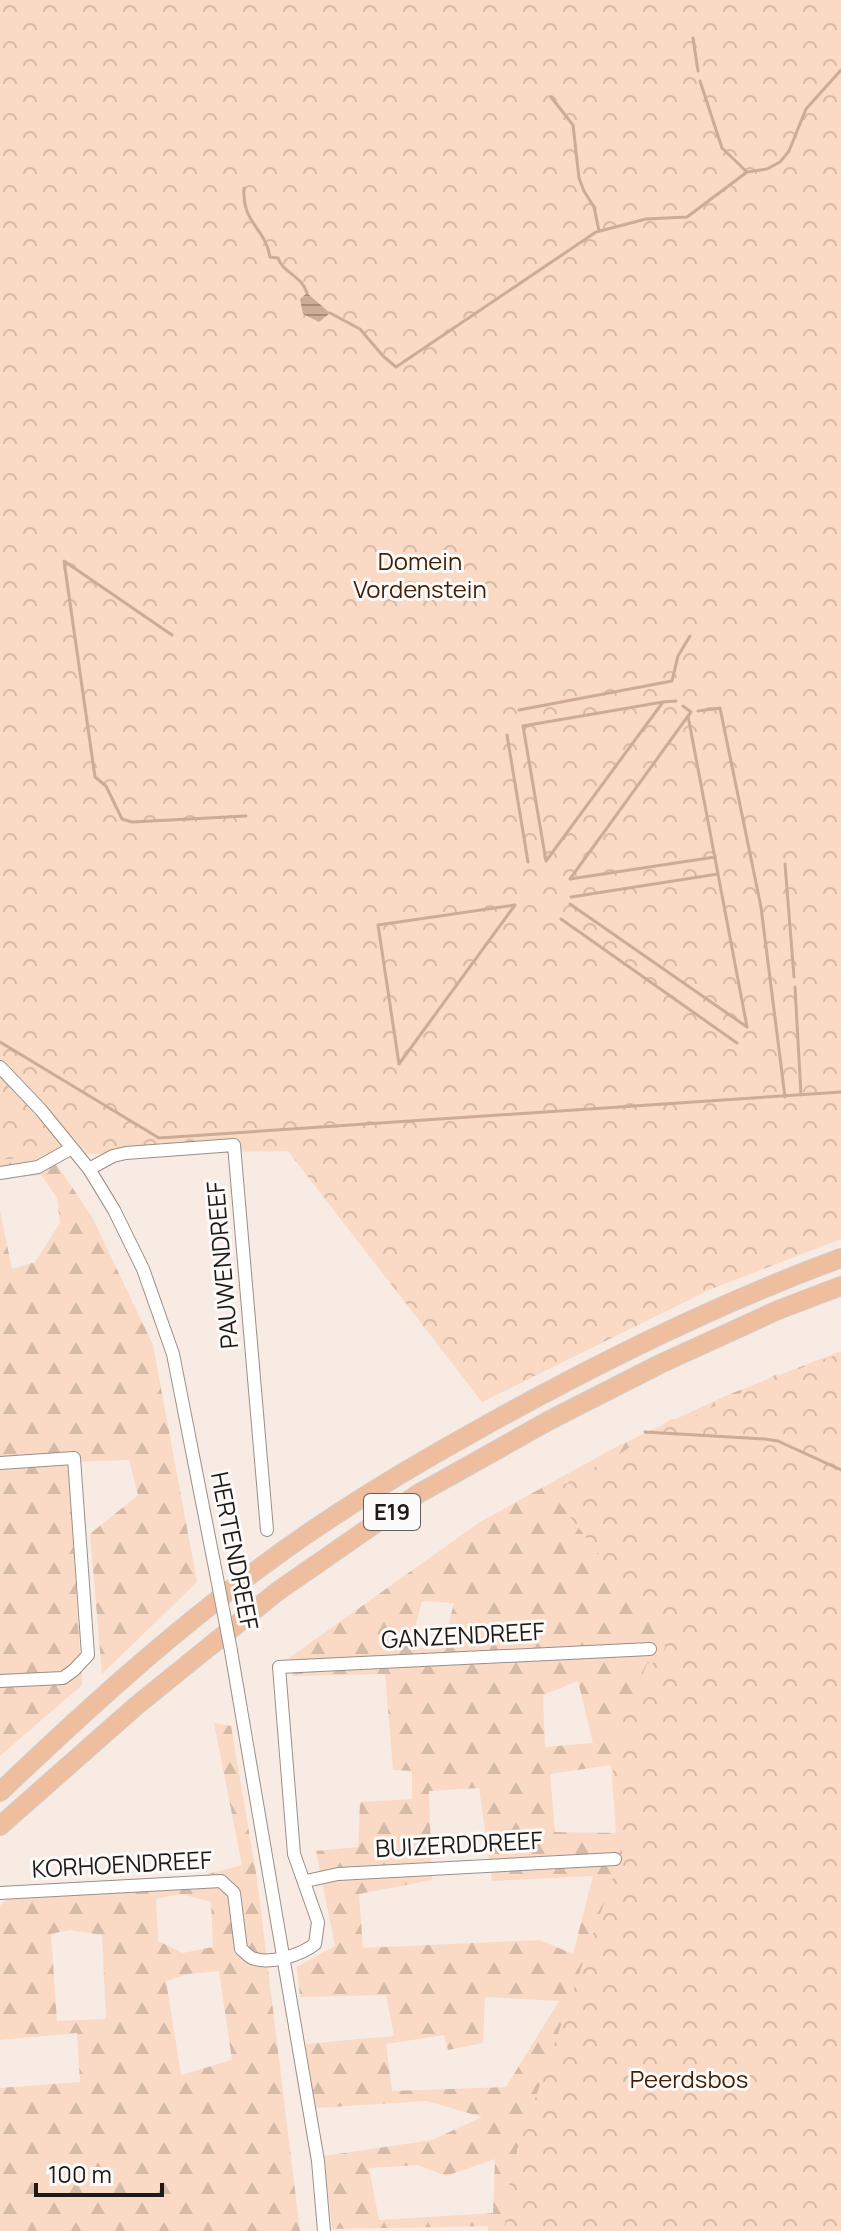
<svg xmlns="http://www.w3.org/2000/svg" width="841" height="2231" viewBox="0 0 841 2231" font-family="Manrope,sans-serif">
<defs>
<pattern id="forest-firs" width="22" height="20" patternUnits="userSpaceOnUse" patternTransform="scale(2)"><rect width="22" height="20" fill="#fad9c5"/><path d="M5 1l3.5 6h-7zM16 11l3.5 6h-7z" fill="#d6baa8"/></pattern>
<pattern id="park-crowns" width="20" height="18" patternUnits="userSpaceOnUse" patternTransform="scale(2)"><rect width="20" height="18" fill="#fad9c5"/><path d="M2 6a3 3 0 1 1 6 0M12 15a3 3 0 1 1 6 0" fill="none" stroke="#d6baa8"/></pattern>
<pattern id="water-rules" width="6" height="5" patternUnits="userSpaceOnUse" patternTransform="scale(2)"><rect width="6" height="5" fill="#ceab95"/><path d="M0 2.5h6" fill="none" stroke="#a78a79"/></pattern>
</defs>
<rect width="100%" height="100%" fill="#f8ebe4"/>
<path fill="url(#forest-firs)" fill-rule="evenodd" d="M0,1098L53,1159L92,1217L153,1345L197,1582L102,1674L90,1534L138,1495L129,1460L68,1462L82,1685L0,1756V1211L12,1269L35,1262L60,1223L57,1198L41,1175L0,1179Z
M841,1351V2231H488V2226L332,2229L324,2156L432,2140L482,2117L427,2101L316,2108L305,2044L394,2036L386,1995L300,1997L297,1967L335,1946L316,1851L358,1847L360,1802L412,1799V1771L393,1770L385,1674L293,1676L289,1658L480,1522L616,1447L725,1396ZM422,1601L454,1603L442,1649L410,1647ZM578,1681L593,1743L545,1747L543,1695ZM611,1765L616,1833L555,1832L550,1774ZM479,1788L492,1881L593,1876L573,1954L540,1940L363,1948L359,1894L432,1880L429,1791ZM485,1997L559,2001L506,2087L392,2091L386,2044L444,2035L448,2050L483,2043ZM495,2159L493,2213L379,2220L369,2168L418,2165L446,2176Z
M214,1723L231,1726L257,1879L300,2231H0V2088L80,2082L77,2033L0,2040V1906L14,1891L181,1881L242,1865ZM181,1894L211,1902L213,1947L183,1953L158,1941L156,1899ZM70,1930L102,1935L106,2019L57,2021L51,1934ZM219,1971L232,2060L181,2075L166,1981L187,1974Z"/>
<path fill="url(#park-crowns)" d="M0,0H841V1239L709,1290L482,1402L288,1151L44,1155L0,1160Z
M841,1353V2231H504L510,2176L517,2150L617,1866L623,1861L613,1768L621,1722L648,1662L652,1664L665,1648L663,1637L551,1492L601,1464L599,1462L611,1456L615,1457L671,1419L687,1420L777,1374V1377Z"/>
<path fill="url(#water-rules)" d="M307,293L330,313L319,322L303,314L300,299Z"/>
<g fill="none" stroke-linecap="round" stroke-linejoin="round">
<path stroke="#ceab95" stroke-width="3" d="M693,38L698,71
M700,81L722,148L746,171
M551,97L573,125L579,178L584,191L594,207L599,231
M244,188C242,224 265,227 270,257L278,258C283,273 302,276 307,293
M330,313L360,329L383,356L396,367L596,232L646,219L687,217L747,172L767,169L780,162L789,151L806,109L841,70
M172,635L64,561L95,777L106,786L122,819L132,822L246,816
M663,702L546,861L523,726L663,702L676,701
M683,706L691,712L570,879L715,857
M519,710L672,681L678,656L690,636
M698,711L720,708L761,907L785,1097
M688,716L747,1027
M507,735L528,862
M785,864L794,977
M571,897L718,874
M570,904L747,1027
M515,905L399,1064L378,925Z
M561,919L737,1043
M795,987L801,1095
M0,1042L159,1138L841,1092
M645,1432L765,1439L778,1441L841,1470"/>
<g stroke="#9a8f88" stroke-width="14">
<path id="minor" d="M0,1067L41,1110L89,1169L114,1210L143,1269L173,1354L216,1573
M89,1169L113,1156L126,1153L234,1145L267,1530
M0,1173L38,1167L72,1148
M0,1463L74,1458L88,1655L74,1670L63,1678L0,1681
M231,1651L318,2161L324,2231
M306,1881L338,1874L615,1859
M0,1893L221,1881L234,1893L241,1949C245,1952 248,1956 252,1958C270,1965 301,1955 315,1944L318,1922L294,1854L279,1667L650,1649"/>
</g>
<g stroke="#cecdcc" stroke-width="20">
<path id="highway" d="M0,1792C83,1713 168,1635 261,1567C330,1515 405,1470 481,1428C597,1363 716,1304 841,1258
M0,1826L136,1706L278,1591L418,1494L550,1420L660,1364L778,1310L841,1286"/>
</g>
<use href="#minor" stroke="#fff" stroke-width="12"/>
<use href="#highway" stroke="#efbe9f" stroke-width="18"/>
<g stroke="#9a8f88" stroke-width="14" stroke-linecap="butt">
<path id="minor-bridge" d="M216,1573L231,1651"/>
</g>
<use href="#minor-bridge" stroke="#fff" stroke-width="12"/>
</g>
<g text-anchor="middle" stroke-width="6" stroke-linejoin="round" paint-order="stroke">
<rect fill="#fdfbf9" stroke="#615e5b" stroke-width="2" x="364" y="1494" width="56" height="36" rx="6"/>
<g font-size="22" font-weight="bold" fill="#1e1a17">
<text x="392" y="1520">E19</text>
</g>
<g font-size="24" fill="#421f04" stroke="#fdfbf9">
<text x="420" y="570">Domein<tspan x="420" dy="28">Vordenstein</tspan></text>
<text x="689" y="2088">Peerdsbos</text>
</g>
<g font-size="24" fill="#1e1a17" stroke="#fdfbf9">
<text transform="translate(223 1265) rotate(-95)" y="8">PAUWENDREEF</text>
<text transform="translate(234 1551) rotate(79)" y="8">HERTENDREEF</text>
<text transform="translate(463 1636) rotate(-3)" y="8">GANZENDREEF</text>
<text transform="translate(459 1845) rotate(-3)" y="8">BUIZERDDREEF</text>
<text transform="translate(122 1865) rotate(-3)" y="8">KORHOENDREEF</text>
</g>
</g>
<path d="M36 2183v12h126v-12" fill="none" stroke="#1e1a17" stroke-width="4"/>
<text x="48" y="2183" font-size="24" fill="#1e1a17" stroke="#fdfbf9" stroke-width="6" paint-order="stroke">100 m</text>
</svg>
